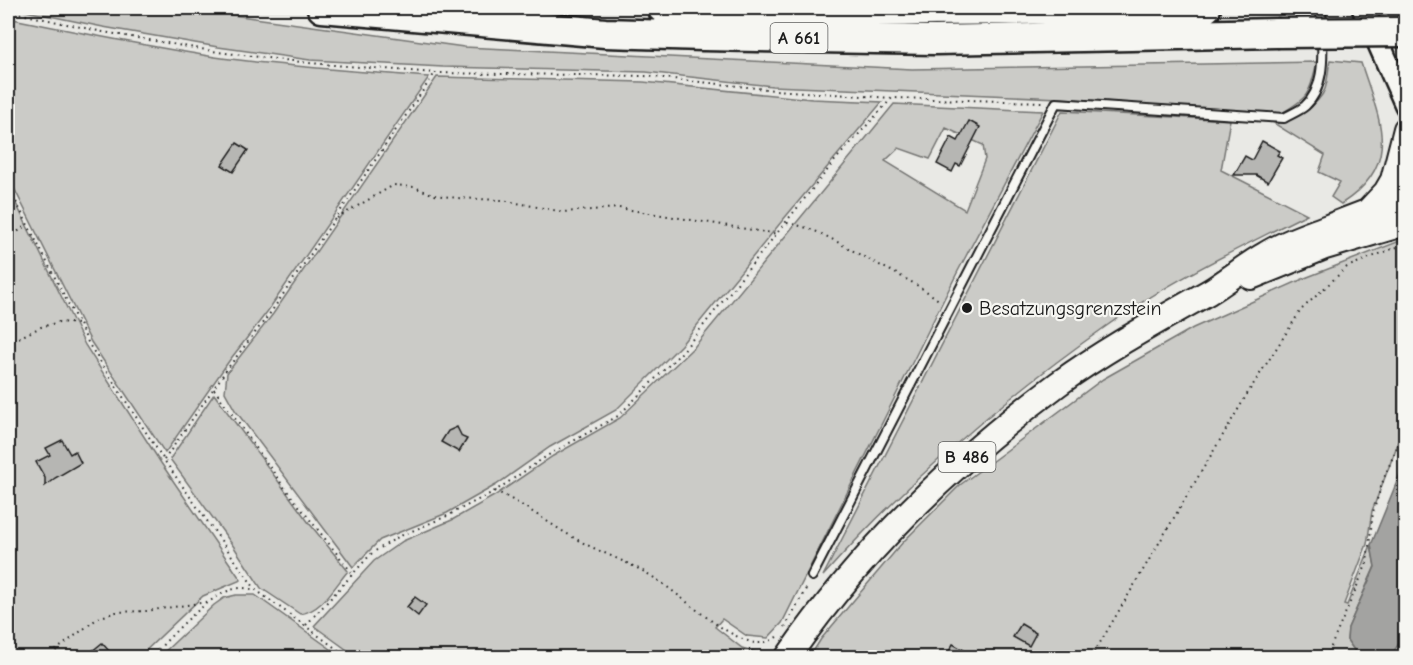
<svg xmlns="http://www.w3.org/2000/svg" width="1413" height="665" viewBox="0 0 1413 665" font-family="'Comic Neue',sans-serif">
<rect width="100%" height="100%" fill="#e9e9e5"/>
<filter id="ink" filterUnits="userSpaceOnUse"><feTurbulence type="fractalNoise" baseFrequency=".0167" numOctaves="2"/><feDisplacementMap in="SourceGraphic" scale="12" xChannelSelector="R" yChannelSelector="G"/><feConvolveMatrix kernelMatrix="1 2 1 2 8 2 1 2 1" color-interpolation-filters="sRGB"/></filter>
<g filter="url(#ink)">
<path fill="#cbcbc7" stroke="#747472" stroke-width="1.5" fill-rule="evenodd" d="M11,8H182L464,47L912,69L1317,62C1309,94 1310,97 1280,114L1060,98L772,86L646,72L443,67L310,60L218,47L103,27Z
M8,18C76,32 145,46 215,57C286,67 358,71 429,77L267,312L229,361L165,453L91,342L8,176Z
M1330,60L1361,63C1379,119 1404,164 1341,204L1331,197L1340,182L1319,172L1325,155L1275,124C1291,121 1319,106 1325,89C1328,80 1328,70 1330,60Z
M437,77L643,82L812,99L882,102L782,221L681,345L616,410L550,447L496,485L447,513L380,540L353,567L235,410L225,392L227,373L273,314Z
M894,104L1043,111L957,273L782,623L768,638L747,636L722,619L715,627L742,648L763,654L762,657H357L314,626L374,561L403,541L452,520L494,496L553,456L620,418L695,346ZM946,128L983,145L985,159L965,210L885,161L899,148L930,159Z
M1062,111L1230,120L1221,170L1307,214C1239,248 1166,283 1105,327C1004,398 905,484 823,576Z
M8,187L85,345L161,463L241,580L203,596L139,657H8Z
M1405,239V425L1372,511L1367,544L1344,604L1347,605L1371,545L1375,566L1348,628L1347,640L1359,657L809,658L821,639L903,542L960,485L1103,379L1193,328L1305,278Z
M214,394L309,523L348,571C334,587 322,611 300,614L261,588L234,547L170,459Z
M236,595H255L342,657H159L214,605L224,598Z"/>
<path fill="#a3a3a1" stroke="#6d6d6c" stroke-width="1.5" d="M1405,462V629L1400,642L1390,657H1359L1347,640L1348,628L1375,567L1371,545Z"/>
<path fill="#b6b6b3" stroke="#1c1c1c" stroke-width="1.5" d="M969,121L980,127L960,166L956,164L952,172L937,164L951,137L958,141Z
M1262,141L1280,151L1277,155L1282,158L1268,182L1256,175H1234L1245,156L1252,160Z
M237,143L248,150L233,172L222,165Z
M457,427L462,437L467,439L459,452L441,442L448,431Z
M62,440L70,454L75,451L81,463L55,478L45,486V478L36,462L50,455L46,448Z
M415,597L426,605L418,616L407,607Z
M1021,624L1036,633L1029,646L1013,637Z
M102,643L110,652L103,657H85Z
M953,644L976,657H946Z"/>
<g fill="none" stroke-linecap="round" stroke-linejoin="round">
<g stroke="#1c1c1c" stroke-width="12">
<path id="service" d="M1321,8L1322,27
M812,576L1056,103L1284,118C1291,114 1299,111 1305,106C1323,90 1323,60 1322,39"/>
</g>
<g stroke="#1c1c1c" stroke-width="26">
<path id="secondary" d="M1363,8L1406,105"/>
</g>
<g stroke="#1c1c1c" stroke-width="28">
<path id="primary" d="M1369,210L1386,192L1393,180L1406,129
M1251,277L1325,247L1406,223
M787,658C861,551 954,461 1058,384C1106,349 1158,321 1209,292C1229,280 1246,265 1266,254C1285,242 1307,235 1328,227C1354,217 1379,206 1406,199"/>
</g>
<g stroke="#1c1c1c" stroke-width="33">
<path id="motorway" d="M322,8L605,33L703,36L935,40L1277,33
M662,8L825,12L1206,8"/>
</g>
<path stroke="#1c1c1c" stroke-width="2" stroke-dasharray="1.5 4.5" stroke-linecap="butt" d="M8,11L103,32L218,52L309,63L435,73L645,76L775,90L892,98L1044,102
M8,186L90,346L164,460L256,590L349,658
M337,218L394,185L414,187L435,195L457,198L502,200L563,212L619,208L777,234
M787,223C818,228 841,245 868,259C892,272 919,284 941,302
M8,238L28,225
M8,343L41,327L59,322L79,324
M214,389L284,487L353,574
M164,460L227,369L271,312L435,73
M495,491C524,504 550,525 578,540C603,554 632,563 656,579C683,597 718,631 748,641C758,645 769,643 778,636
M306,625L372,553L398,537L447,516L495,491L550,454L618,416L683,351L837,158L892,98
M785,627L808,585
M46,658L98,618L116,612L146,611L207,602
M150,658C171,637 212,588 242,588C246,588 251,589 256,590
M1091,658L1249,391L1301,310L1347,267L1397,247
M1326,658L1367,563L1373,512L1384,478L1406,426"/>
<use href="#service" stroke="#f6f6f2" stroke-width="8"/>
<use href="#secondary" stroke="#f6f6f2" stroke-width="21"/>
<use href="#primary" stroke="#f6f6f2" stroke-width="24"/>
<use href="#motorway" stroke="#f6f6f2" stroke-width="28"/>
<g stroke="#1c1c1c" stroke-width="33" stroke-linecap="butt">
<path id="motorway-bridge" d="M1277,33L1406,32"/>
</g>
<use href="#motorway-bridge" stroke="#f6f6f2" stroke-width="28"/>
</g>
</g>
<circle fill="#1c1c1c" stroke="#f6f6f2" stroke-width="2" cx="967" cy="308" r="6"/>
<g text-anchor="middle" stroke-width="4.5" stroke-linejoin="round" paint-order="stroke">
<g fill="#f6f6f2" stroke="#5d5d5c" stroke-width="1.5">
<rect x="770.5" y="23" width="57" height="30" rx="4.5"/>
<rect x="938.5" y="442" width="57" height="30" rx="4.5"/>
</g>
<g font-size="18" font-weight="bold" fill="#1c1c1c">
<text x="799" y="44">A 661</text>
<text x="967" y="463">B 486</text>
</g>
<g font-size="20" fill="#1c1c1c" stroke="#f6f6f2" text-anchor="start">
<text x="979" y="315">Besatzungsgrenzstein</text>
</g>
</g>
<rect width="1413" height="665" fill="none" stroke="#f6f6f2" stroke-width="30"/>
<rect x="15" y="15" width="1383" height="635" fill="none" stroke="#1c1c1c" stroke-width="2" filter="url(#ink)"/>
</svg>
